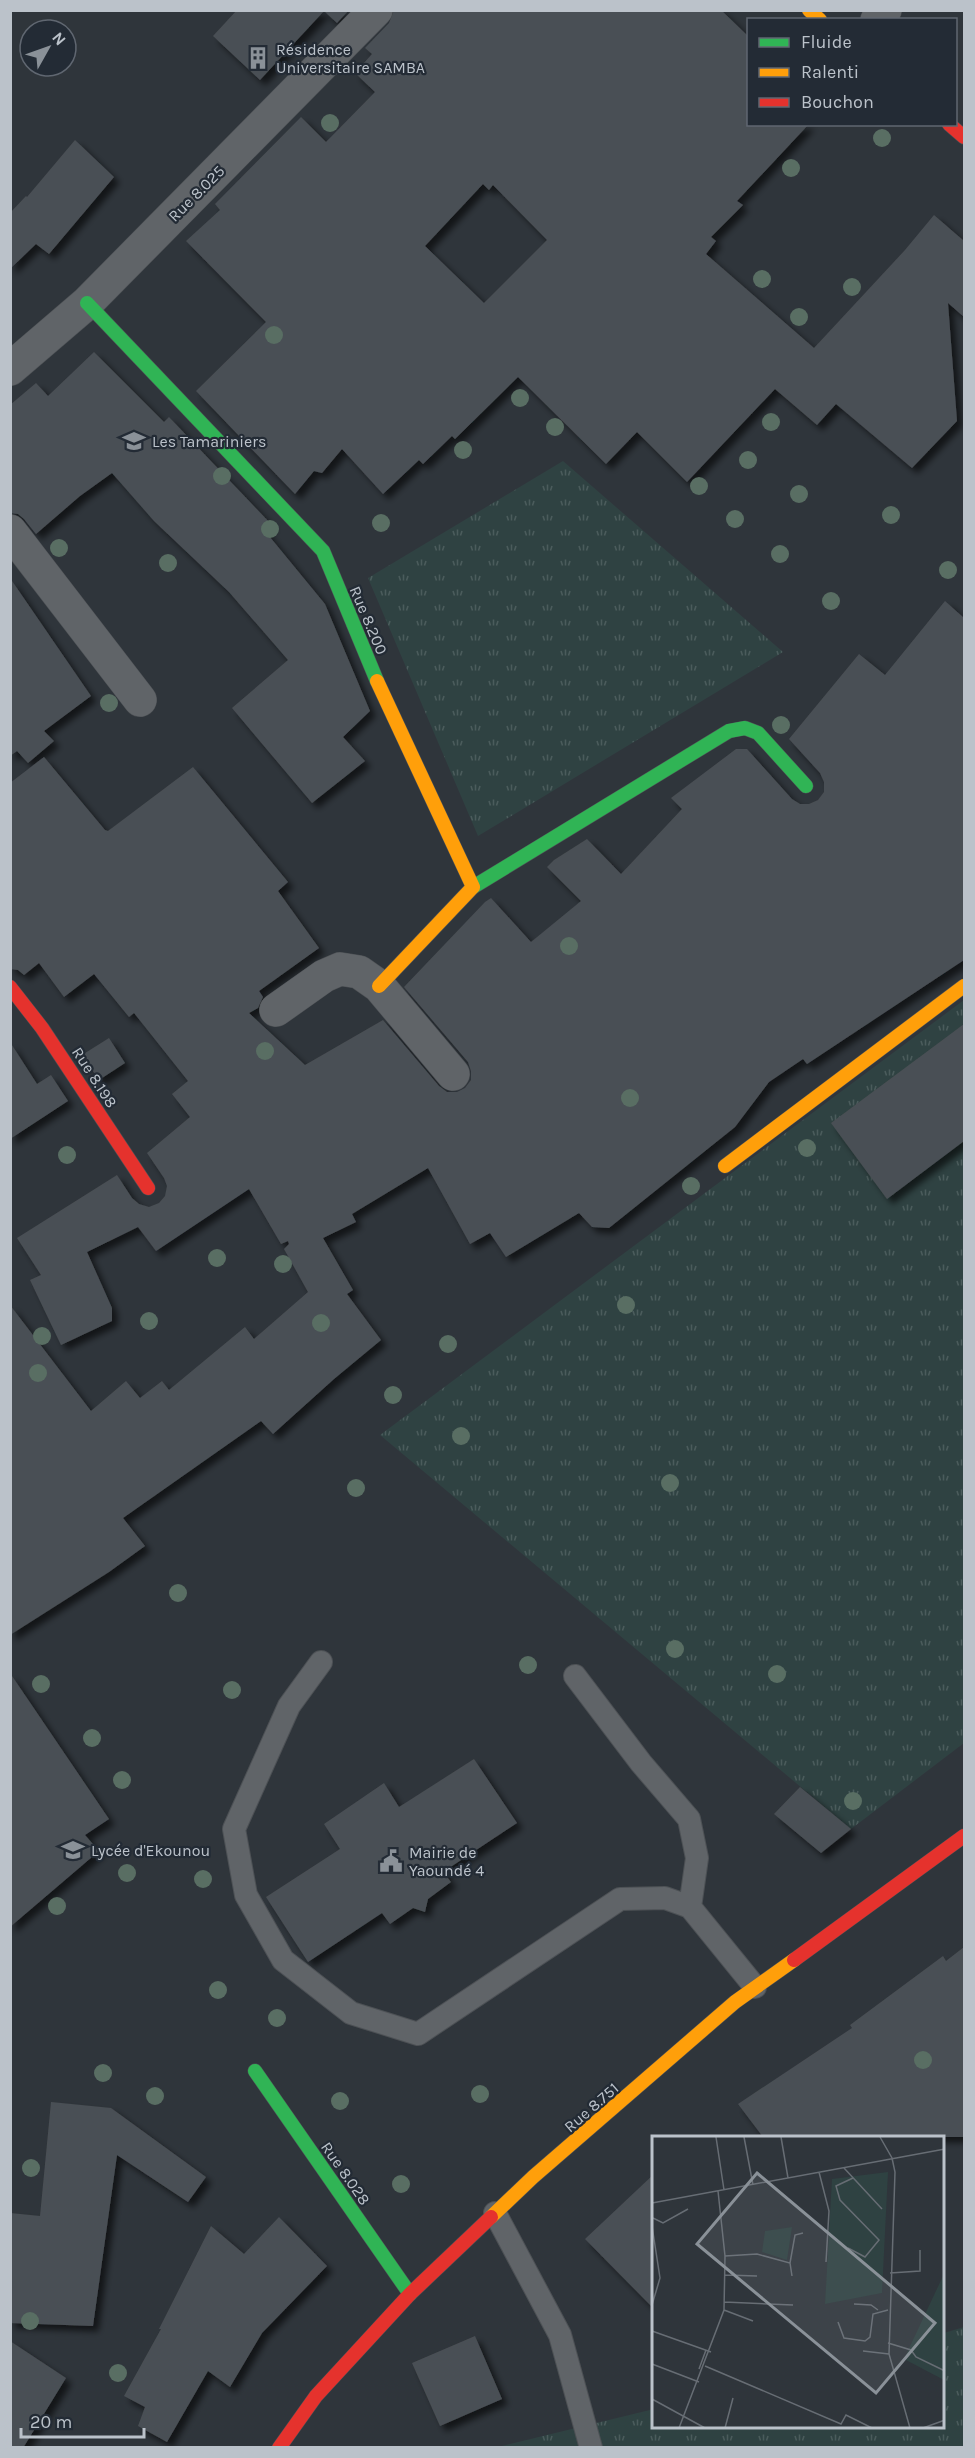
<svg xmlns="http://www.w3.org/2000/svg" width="975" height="2458" viewBox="0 0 975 2458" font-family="Karla,sans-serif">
<defs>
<pattern id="grass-tufts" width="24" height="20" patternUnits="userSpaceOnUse" patternTransform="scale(1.5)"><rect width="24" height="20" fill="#2f4242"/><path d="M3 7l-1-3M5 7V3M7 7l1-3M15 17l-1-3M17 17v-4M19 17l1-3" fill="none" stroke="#4b5c5c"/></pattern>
<filter id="shadow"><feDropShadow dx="5.5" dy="5.5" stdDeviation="3" flood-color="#0009"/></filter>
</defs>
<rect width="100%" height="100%" fill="#2f353b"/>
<path fill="url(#grass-tufts)" d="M563,461L783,652L478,836L368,578Z
M964,1000V1743L851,1829L380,1435Z
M964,2327V2447L494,2448L654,2409V2426H944V2333Z"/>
<path fill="#4a4f54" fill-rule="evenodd" filter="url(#shadow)" d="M237,10H349L337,23L324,11L260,80L213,36Z
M394,10H721L748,36V124H809L737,201L743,205L711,237L716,241L706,254L814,348L905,250L934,215L964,241V317L948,303L957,421L912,468L836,404L817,425L775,389L687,482L637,432L606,464L518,377L455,439L452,436L423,464L419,460L383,494L342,449L322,473L314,471L295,494L196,391L266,322L186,241L220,210L215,204L301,117L326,142L375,92L355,73L372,54L365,48L389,23ZM483,184L489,190L493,185L547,240L484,303L425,246Z
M75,140L114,177L49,254L36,244L10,269V213L26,196L27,197Z
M94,352L164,422L169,417L271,524L265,531L325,604L370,711L343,737L365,761L312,803L232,708L288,660L229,592L154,521L112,473L80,496L36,534L24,519L18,514L10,513V405L36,383L48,396Z
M10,578L91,696L44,731L54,741L28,763L17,751L10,756Z
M945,601L964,618V960L807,1064L803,1059L769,1082L735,1127L609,1228L592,1227L579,1213L506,1257L490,1233L470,1244L428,1168L352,1214L356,1222L323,1238L353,1290L347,1294L381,1340L334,1379L273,1434L261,1421L123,1518L145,1546L109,1572L10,1635V1305L91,1411L126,1381L140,1398L162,1381L169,1390L245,1327L254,1339L308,1292L284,1249L289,1244L288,1241L281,1244L249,1189L156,1251L138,1227L87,1252L112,1308V1321L61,1345L30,1280L41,1275L17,1238L117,1175L132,1198L139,1204L149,1207L159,1203L165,1196L167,1186L164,1178L147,1153L190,1117L172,1094L188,1081L134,1013L129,1017L94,974L64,997L39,963L24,975L18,970L10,969V783L44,757L105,830L108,831L193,767L288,882L278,891L319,948L259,991L263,997L258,1008L249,1013L305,1065L383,1020L439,1086L447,1092H457L465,1088L471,1080V1071L468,1062L404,987L485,902L491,898L531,942L581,901L547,867L554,860L587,839L621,874L682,809L671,798L736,749H747L792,799L800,804H809L818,800L824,792V782L820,773L789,739L859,654L885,675Z
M964,1024V1141L887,1199L831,1123Z
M109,1038L125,1063L99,1080L82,1055Z
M10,1042L37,1084L51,1075L68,1101L10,1139Z
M10,1673L109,1819L85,1835L99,1851L10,1927Z
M474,1759L517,1823L443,1872L451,1882L428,1899L425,1912L413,1908L390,1924L382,1913L308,1962L266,1897L340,1849L324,1824L384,1783L399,1807Z
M800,1787L851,1829L821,1853L774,1814Z
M964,1947V2137H763L738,2104L852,2028L850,2025L943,1956L946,1961Z
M51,2102L111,2108L206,2177L188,2202L117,2155L93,2326L10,2323V2213L40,2216Z
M654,2174V2309L585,2239Z
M279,2217L327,2266L262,2333L230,2387L208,2371L167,2442L138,2426L145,2407L124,2396L161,2329H159L211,2226L244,2254Z
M475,2336L502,2399L440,2426L412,2363Z
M10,2341L66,2378L23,2448H10Z"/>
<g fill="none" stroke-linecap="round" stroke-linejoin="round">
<g stroke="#4d5155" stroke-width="24">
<path id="lane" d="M321,1662L289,1706L234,1829L246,1895L283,1960L351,2013L418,2034L620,1899L665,1898L690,1907L755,1987
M575,1676L641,1763L689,1819L697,1858L690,1907
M495,2213L560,2335L591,2448"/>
</g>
<g stroke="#4d5155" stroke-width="34">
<path id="street" d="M877,20L885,10
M10,369L87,303L376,10
M10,531L140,700
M276,1010L324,976L340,969L359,972L379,986L453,1074"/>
</g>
<g stroke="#4d5155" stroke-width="15">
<path id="fast" d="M87,303L323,551L377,681
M473,887L729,731L745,728L758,733L806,786
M255,2071L410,2294"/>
</g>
<g stroke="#4d5155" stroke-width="15">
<path id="slow" d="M809,10L820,20
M377,681L473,887L379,986
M725,1166L964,986
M491,2217L533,2177L735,2002L794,1960"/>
</g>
<g stroke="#4d5155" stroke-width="15">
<path id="jam" d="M949,124L964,137
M10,987L42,1028L148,1188
M794,1960L964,1836
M279,2448L316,2396L410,2294L491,2217"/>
</g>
<use href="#lane" stroke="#606468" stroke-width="22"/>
<use href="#street" stroke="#606468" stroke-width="33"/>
<use href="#fast" stroke="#30b455" stroke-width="14"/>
<use href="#slow" stroke="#ff9f0a" stroke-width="14"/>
<use href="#jam" stroke="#e5322d" stroke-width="14"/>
</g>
<g fill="#596e63">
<circle cx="330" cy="123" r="9"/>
<circle cx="882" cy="138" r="9"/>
<circle cx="791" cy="168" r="9"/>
<circle cx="762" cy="279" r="9"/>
<circle cx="852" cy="287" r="9"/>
<circle cx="799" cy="317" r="9"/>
<circle cx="274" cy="335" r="9"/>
<circle cx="520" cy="398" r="9"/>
<circle cx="771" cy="422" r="9"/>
<circle cx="555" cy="427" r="9"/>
<circle cx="463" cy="450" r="9"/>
<circle cx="748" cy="460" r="9"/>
<circle cx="222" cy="476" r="9"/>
<circle cx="699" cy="486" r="9"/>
<circle cx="799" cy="494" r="9"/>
<circle cx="891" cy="515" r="9"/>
<circle cx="735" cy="519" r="9"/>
<circle cx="381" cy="523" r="9"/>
<circle cx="270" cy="529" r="9"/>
<circle cx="59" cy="548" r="9"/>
<circle cx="780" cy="554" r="9"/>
<circle cx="168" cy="563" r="9"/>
<circle cx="948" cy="570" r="9"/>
<circle cx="831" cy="601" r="9"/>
<circle cx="109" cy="703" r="9"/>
<circle cx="781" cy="725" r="9"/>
<circle cx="569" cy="946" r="9"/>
<circle cx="265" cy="1051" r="9"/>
<circle cx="630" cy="1098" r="9"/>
<circle cx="807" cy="1148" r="9"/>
<circle cx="67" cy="1155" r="9"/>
<circle cx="691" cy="1186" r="9"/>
<circle cx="217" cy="1258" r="9"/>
<circle cx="283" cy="1264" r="9"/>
<circle cx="626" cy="1305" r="9"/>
<circle cx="149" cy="1321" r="9"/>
<circle cx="321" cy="1323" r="9"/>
<circle cx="42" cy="1336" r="9"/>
<circle cx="448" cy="1344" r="9"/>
<circle cx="38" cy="1373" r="9"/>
<circle cx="393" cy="1395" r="9"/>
<circle cx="461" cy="1436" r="9"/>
<circle cx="670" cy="1483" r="9"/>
<circle cx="356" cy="1488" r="9"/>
<circle cx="178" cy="1593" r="9"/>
<circle cx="675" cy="1649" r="9"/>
<circle cx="528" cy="1665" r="9"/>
<circle cx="777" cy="1674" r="9"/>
<circle cx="41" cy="1684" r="9"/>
<circle cx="232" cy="1690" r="9"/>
<circle cx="92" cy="1738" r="9"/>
<circle cx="122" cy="1780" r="9"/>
<circle cx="853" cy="1801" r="9"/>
<circle cx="127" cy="1873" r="9"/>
<circle cx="203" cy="1879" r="9"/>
<circle cx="57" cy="1906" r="9"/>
<circle cx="218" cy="1990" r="9"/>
<circle cx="277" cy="2018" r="9"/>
<circle cx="923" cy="2060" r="9"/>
<circle cx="103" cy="2073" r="9"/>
<circle cx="480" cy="2094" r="9"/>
<circle cx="155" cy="2096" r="9"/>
<circle cx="340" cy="2101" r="9"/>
<circle cx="31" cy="2168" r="9"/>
<circle cx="401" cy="2184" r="9"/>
<circle cx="30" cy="2321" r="9"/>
<circle cx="118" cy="2373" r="9"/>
</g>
<defs>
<g id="building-bare" transform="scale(1.8)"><path d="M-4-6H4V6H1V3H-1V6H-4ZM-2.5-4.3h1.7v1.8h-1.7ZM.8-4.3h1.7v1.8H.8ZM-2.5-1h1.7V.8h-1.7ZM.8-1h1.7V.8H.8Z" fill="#8a9198" stroke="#232b35" stroke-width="2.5" paint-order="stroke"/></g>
<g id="school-bare" transform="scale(1.8)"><path d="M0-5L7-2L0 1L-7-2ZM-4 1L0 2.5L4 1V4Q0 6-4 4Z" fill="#8a9198" stroke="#232b35" stroke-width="2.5" paint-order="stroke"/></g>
<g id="civic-bare" transform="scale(1.8)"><path d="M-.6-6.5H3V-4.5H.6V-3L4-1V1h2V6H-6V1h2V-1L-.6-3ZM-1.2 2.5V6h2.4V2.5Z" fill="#8a9198" stroke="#232b35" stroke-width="2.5" paint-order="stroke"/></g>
</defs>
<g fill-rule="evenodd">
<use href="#building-bare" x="258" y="58"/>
<use href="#school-bare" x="134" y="441"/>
<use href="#school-bare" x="73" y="1850"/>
<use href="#civic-bare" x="391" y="1861"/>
</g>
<g text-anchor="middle" stroke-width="4.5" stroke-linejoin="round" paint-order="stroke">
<g font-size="16" fill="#bbc2ca" stroke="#232b35" text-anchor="start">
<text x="276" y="55">Résidence<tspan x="276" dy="18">Universitaire SAMBA</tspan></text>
<text x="152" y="447">Les Tamariniers</text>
<text x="91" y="1856">Lycée d'Ekounou</text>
<text x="409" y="1858">Mairie de<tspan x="409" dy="18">Yaoundé 4</tspan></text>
</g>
<g font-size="16" fill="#bbc2ca" stroke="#232b35">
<text transform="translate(196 193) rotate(-45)" y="6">Rue 8.025</text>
<text transform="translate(369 620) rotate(67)" y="6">Rue 8.200</text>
<text transform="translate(95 1077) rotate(57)" y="6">Rue 8.198</text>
<text transform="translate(591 2107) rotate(-41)" y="6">Rue 8.751</text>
<text transform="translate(346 2173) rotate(55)" y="6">Rue 8.028</text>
</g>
</g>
<g transform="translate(652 2136)">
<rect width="292" height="292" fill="#2f353b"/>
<path d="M236,36L230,157L173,168L180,43ZM140,91L135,124L110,116L113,95ZM291,140H292V244L252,223Z" fill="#2f4242"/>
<path fill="none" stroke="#676d74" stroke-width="1.5" d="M64,1L72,54M92,1L101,49M129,1L136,42M228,1L240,22L243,36L237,218L258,292M192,32L230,73M167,36L177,75L174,126M0,67L293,13M1,82L11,87L36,73M0,90L8,142L0,169M196,112L213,121L227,104L188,64L184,50L201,42M73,120L105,118L138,127L140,140M138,127L143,99L151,97M238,137L268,135V114M73,139L105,140M72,166L141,169M202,168L219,169L226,174M72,174L101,185M186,186L192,202L213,205L218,201L221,178L236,174M0,195L59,216M236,207L259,214L264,221L293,235M211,215L237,218M0,228L47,246M53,230L189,288L194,279L220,292M47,233L54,214M0,263L53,292M27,292L72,174L73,120L66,55M73,292L81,262M271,292L293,284"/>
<path fill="#8a9198" fill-opacity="0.15" stroke="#8a9198" stroke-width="3" d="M105,37L283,187L224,257L45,108Z"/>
<rect width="292" height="292" fill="none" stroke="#bbc2ca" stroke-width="3"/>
</g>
<rect width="975" height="2458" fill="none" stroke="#bbc2ca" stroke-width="24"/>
<rect x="747" y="18" width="210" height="108" fill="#232b35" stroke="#606771" stroke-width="1.5"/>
<rect x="759" y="38" width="30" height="9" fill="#30b455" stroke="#606771" stroke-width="1.5"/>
<text x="801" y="48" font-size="18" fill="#bbc2ca">Fluide</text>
<rect x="759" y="68" width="30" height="9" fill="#ff9f0a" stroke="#606771" stroke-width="1.5"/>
<text x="801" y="78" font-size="18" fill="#bbc2ca">Ralenti</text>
<rect x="759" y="98" width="30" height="9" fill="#e5322d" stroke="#606771" stroke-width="1.5"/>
<text x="801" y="108" font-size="18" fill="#bbc2ca">Bouchon</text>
<g transform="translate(48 48) rotate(50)"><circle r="28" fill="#232b35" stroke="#606771" stroke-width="1.5"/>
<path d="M0-4.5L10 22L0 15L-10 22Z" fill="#8a9198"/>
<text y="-9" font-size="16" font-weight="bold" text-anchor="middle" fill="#bbc2ca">N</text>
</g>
<path d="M21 2428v9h123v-9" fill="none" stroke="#bbc2ca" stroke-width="3"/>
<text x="30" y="2428" font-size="18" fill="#bbc2ca" stroke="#232b35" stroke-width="4.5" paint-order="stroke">20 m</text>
</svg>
